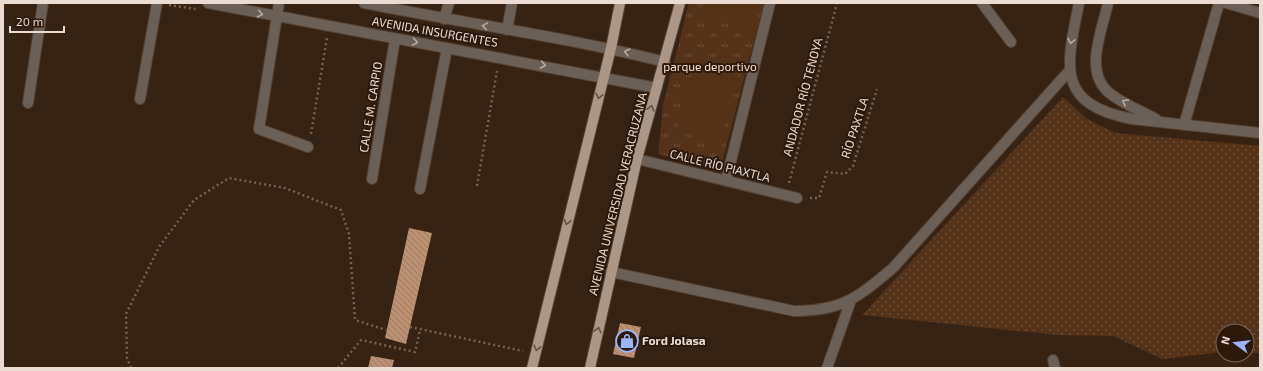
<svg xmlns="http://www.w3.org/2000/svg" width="1263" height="371" viewBox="0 0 1263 371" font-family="'Exo 2',sans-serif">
<defs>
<pattern id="grass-dots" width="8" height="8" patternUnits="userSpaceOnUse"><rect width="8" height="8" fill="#533217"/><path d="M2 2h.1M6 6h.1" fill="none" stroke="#6c4f38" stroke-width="1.8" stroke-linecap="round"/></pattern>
<pattern id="park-tufts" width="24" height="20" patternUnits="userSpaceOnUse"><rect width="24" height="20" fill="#533217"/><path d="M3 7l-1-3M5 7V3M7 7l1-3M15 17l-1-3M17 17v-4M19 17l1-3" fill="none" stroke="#6c4f38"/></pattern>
<pattern id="building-back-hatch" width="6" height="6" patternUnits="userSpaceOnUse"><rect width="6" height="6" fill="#bb9172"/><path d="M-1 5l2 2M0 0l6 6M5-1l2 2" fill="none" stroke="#987963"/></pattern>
</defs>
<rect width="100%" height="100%" fill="#372313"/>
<path fill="url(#grass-dots)" d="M1063,97L1087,119L1115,133L1260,146V353H1247V331H1223V352L1162,359L1113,336L1058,335L862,315Z"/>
<path fill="url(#park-tufts)" d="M689,3H764L720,170L658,154L663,105Z"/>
<path fill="#533217" d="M704,3H757L751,29L700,17Z
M695,62L738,73L720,143L677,130Z"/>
<path fill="url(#building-back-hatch)" d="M409,228L432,233L406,344L385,338Z
M620,323L641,327L634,358L613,354Z
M371,356L394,360L392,368H368Z"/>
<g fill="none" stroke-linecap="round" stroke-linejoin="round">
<g stroke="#544132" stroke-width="12">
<path id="street" d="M208,3L657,88
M279,3L259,129L308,147
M364,3C464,23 566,37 665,62
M982,3L1011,42
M1079,3C1067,64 1054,104 1132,119L1260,133
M1108,3C1102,32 1082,74 1112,95C1125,105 1142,111 1156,119
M1226,3L1260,13
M444,19L449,3
M507,30L512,3
M140,99L157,3
M28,103L43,3
M1184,125L1219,3
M637,159L797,198
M372,179L395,39
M726,181L770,3
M420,189L447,48
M611,272L794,311C842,311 857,298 893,268L1069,71
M1053,360L1055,368
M827,368L851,300"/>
</g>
<g stroke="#544132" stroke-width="12">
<path id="primary" d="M532,368L611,48L620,3
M590,368L637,159L680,3"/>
</g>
<path stroke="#746254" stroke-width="2.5" stroke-dasharray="2 3" stroke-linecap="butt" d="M169,5L196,9
M311,134L327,38
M789,183L837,3
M477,186L497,71
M810,198H819L827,172L845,174L853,166L877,89
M410,327L523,351
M131,368L127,358L126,314L159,247L194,200L229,178L285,188L341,210L349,234L355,320L386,330
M338,368L361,340L415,352L420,330"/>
<use href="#street" stroke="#6a6058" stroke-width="10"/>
<use href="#primary" stroke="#ac9787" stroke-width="10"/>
</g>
<defs><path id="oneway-chevron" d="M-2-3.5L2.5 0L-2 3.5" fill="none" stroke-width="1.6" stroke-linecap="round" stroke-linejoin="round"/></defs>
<g stroke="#b7aaa1">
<use href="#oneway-chevron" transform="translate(260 14) rotate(12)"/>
<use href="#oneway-chevron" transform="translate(485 26) rotate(-171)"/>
<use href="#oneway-chevron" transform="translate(1071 41) rotate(102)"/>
<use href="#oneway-chevron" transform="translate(415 42) rotate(10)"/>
<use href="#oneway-chevron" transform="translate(627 52) rotate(-166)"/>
<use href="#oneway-chevron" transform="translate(543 65) rotate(11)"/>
<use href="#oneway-chevron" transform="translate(1125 102) rotate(-152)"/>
</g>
<g stroke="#665242">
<use href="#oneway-chevron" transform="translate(599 96) rotate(104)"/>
<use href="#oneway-chevron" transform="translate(651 108) rotate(-75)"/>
<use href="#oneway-chevron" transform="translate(567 222) rotate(104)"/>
<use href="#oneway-chevron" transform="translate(598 330) rotate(-77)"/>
<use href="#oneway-chevron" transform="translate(537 348) rotate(104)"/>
</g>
<defs>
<g id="shop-ring" transform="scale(1.15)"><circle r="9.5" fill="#2d1909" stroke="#9ab5fd" stroke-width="1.5"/><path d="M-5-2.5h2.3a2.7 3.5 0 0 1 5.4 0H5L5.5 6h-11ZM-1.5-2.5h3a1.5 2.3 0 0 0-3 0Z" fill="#9ab5fd"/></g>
</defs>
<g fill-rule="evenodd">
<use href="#shop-ring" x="627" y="341"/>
</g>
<g text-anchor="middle" stroke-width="4" stroke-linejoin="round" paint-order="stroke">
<g font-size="12" fill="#eadcd2" stroke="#2d1909">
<text transform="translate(435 32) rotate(10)" y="4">AVENIDA INSURGENTES</text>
<text transform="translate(803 97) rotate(-75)" y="4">ANDADOR RÍO TENOYA</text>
<text transform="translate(371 107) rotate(-81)" y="4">CALLE M. CARPIO</text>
<text transform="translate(855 128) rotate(-72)" y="4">RÍO PAXTLA</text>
<text transform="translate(720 166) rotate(14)" y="4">CALLE RÍO PIAXTLA</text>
<text transform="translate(618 194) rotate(-76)" y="4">AVENIDA UNIVERSIDAD VERACRUZANA</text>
</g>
<g font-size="12" fill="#f8decb" stroke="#2d1909">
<text x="710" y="71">parque deportivo</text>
</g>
<g font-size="12" font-weight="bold" fill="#eadcd2" stroke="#2d1909" text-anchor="start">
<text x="642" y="345">Ford Jolasa</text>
</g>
</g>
<rect width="1263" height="371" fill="none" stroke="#eadcd2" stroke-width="8"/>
<g transform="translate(1235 343) rotate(285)"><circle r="19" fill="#2d1909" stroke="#796759"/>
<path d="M0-3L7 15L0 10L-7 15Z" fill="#9ab5fd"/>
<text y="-6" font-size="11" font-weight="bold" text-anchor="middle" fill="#eadcd2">N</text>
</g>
<path d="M10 26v6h54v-6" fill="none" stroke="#eadcd2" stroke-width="2"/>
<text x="16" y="26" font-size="12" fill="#eadcd2" stroke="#2d1909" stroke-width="3" paint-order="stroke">20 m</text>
</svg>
